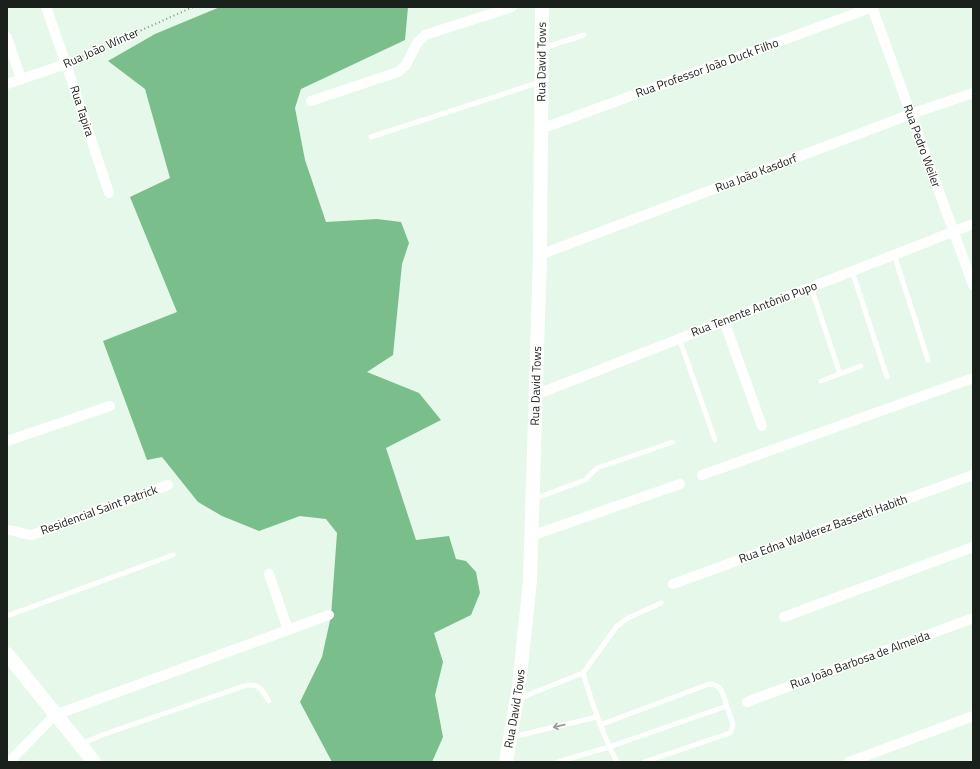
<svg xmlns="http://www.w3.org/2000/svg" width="980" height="769" viewBox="0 0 980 769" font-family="'Titillium Web',sans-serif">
<rect width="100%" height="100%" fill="#e5f8e9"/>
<path fill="#79be8b" d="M220,7H408L405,40L301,89L295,108L305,160L326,222L377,219L401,222L409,243L402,264L393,355L367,372L419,393L441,420L386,448L416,540L449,536L456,559L466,561L476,572L480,593L471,615L434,633L443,662L435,695L443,737L432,762H332L300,702L322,657L331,616L337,533L326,519L300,516L259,531L222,516L198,502L162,457L147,460L103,341L177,312L130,197L170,178L145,89L108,61L155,34Z"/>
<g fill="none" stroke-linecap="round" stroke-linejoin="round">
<path stroke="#869389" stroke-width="2" stroke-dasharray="1 3" stroke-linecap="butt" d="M75,60L193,7"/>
<path stroke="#fff" stroke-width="5" d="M543,48L584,35
M371,137L540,82
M894,254L928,360
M852,271L887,377
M811,287L840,374
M679,338L715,440
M821,381L861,366
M534,499L585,480L597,468L673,442
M7,616L173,555
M583,673C592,703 602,734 617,762
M520,698L583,673L617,626L628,618L661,603
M600,725L709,684C722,684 723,695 727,706
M512,737L597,717
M82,744L102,735L247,685C261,684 262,691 269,701
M558,762L609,747L727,706L733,725L730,733L644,762"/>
<path stroke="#fff" stroke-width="10" d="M46,7L66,64L109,193
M872,7L973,285
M7,37L21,79
M7,84L66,64
M311,101L398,72L406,65L417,43L425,35L512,7
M541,129L873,7
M540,255L911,114L973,93
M724,321L762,426
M535,395L973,224
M7,441L110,406
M702,475L973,378
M7,530C17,530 23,535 32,535L168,485
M531,536L680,484
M269,574L288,630
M673,584L973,475
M784,617L973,547
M747,702L973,618
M9,762L55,715L329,615
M849,762L973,716"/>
<g stroke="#fff" stroke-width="14">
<path d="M7,654L94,762"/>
<path id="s1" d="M506,762L519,686L530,580L540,255L542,7"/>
</g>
</g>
<defs><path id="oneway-shaft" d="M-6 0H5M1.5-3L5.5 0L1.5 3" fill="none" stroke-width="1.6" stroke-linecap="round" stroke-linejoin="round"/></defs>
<use stroke="#989b98" href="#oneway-shaft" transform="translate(559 726) rotate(167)"/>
<g text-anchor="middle" stroke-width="3" stroke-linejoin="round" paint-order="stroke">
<g font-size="12" fill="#1a201b" stroke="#fff">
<text transform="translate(101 48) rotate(-24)" y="4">Rua João Winter</text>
<text dy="4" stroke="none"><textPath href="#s1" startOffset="702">Rua David Tows</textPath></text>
<text transform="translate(707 68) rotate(-20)" y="4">Rua Professor João Duck Filho</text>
<text transform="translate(82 111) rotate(72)" y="4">Rua Tapira</text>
<text transform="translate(922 146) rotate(70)" y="4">Rua Pedro Weiler</text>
<text transform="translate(756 173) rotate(-21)" y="4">Rua João Kasdorf</text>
<text transform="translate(754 309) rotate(-21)" y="4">Rua Tenente Antônio Pupo</text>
<text dy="4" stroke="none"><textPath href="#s1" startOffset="378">Rua David Tows</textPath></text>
<text transform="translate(99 510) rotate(-20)" y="4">Residencial Saint Patrick</text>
<text transform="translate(823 529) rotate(-20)" y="4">Rua Edna Walderez Bassetti Habith</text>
<text transform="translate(860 660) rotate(-20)" y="4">Rua João Barbosa de Almeida</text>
<text dy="4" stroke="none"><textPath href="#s1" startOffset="54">Rua David Tows</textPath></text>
</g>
</g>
<rect width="980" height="769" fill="none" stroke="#1a201b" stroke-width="16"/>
</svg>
